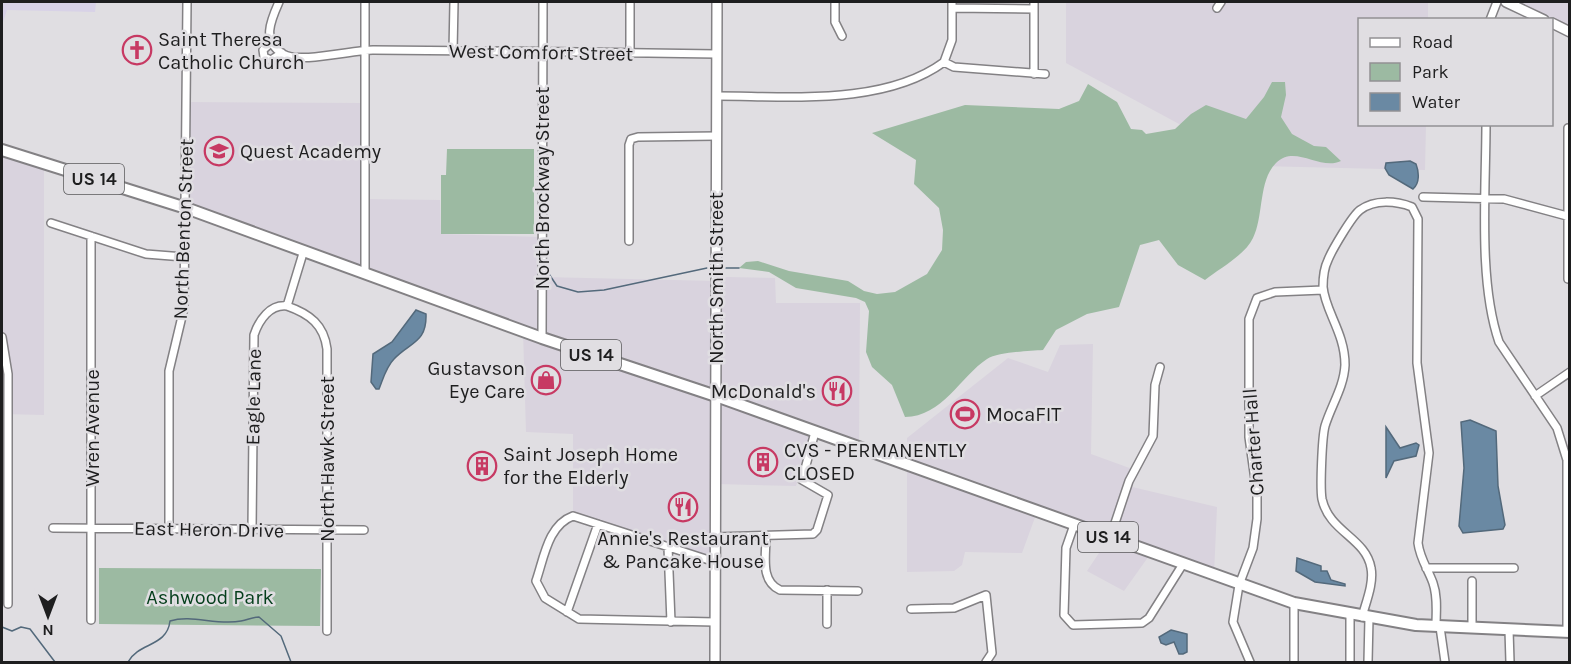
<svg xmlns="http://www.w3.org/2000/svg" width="1571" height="664" viewBox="0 0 1571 664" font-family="Karla,sans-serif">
<rect width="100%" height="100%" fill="#e0dee2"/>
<path fill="#d9d3de" d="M1066,2H1428V19L1360,20V124L1426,125L1425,170L1257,166L1066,63Z
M1506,2H1569V32L1552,20L1544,19Z
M187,102L365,103V199L440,200L441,234L542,237L543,277L716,281L727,277L775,278L776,303H860L859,448L815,432L796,486L716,484L715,562L573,516V434L526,432L523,331L186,208Z
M2,150L44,163V415L2,414Z
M1093,344L1091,454L1135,470L1128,486L1217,507L1214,575L1151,553L1124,591L1087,571L1109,538L1037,512L1022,553L965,552L962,565L954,571L907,572V438L1008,358L1048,372L1060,345Z"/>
<path fill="#d8d2e7" d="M2,2H96L95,12L7,10L3,22Z"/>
<path fill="#9cbaa2" d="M1272,82H1285L1286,95L1281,117L1292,134L1314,146L1326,147L1341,161C1320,171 1295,144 1276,163C1258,181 1264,216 1253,238C1245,255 1220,268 1205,280L1178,265L1159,240L1140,245L1119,307L1087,314L1056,330L1043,350C1029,351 998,352 987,359C961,376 942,417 905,417L892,385L872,367L866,352L869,311L865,302L856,298L796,288L769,272L739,268L746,262L758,261L789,271L848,281L864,291L877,294L895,292L927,274L942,250L943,230L939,208L914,184L916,160L872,133L965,105L1059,109L1079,101L1088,84L1117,102L1131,129L1142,130L1146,134L1175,129L1191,114L1206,105L1246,119L1264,97Z
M447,149H534V234H441V175H446Z
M99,568L321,569L320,626L99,624Z"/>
<path fill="#6a89a3" stroke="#53697b" stroke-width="1.5" d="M1410,161L1416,164C1419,172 1420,183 1413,189L1389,175L1385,168L1386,163Z
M416,310L426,314C427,343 410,342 394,359C386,367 383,379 379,389H376L371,382L373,354L392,342Z
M1470,420L1496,431L1498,486L1505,525L1503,529L1463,533L1459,526L1464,468L1461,422Z
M1386,427L1400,448L1416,443L1419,445L1416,456L1394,461L1386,478Z
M1297,558L1321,566V571H1327L1331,580L1345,584V586L1315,582L1296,571Z
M1171,630L1187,634V652L1183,654H1179L1174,642L1166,645L1161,643L1159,637Z"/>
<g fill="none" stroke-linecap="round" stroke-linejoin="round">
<path stroke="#53697b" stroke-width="1.5" d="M726,268H739
M549,274L557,286L578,292L604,290L707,268
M2,627L12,631L21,627L30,629L55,662
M128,662C139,642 167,647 170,621C192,614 217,626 241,621C248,620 252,617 259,617L281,636L291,662"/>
<g stroke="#838184" stroke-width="10">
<path id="street" d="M279,2C271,20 261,41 283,54C299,64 352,50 373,50C488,51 602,52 717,54
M835,2V22L842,36
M1034,2V74
M952,8L1034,9
M1217,8L1221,2
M1490,20L1497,2
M272,42L263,50L264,57L271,60L282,53
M453,51L454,2
M630,53V2
M944,62L952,40V2
M717,96C788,96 884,106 944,62L954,67L1045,74
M1486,124C1486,190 1478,281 1499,342L1557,428L1567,460V631
M1423,197L1504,199L1567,216
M51,223L146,254L184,257
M629,241V145L631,139L638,137L717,136
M365,272V2
M1568,279V128
M287,306C310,314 324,325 327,349V631
M2,337L8,374V604
M542,338L543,2
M1535,396L1570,372
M1074,525L1066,548L1064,615L1073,625L1142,623L1149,618L1183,564
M169,527V371L184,308L187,2
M53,528L364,530
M252,529L254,335C259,320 270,304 287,306L304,250
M715,537L813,534L817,530L828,495L802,480L815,432
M766,537C766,556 760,581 780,590L858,591
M1110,538L1129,481L1153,436L1155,385L1160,367
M668,547L671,622
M1426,568H1514
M1294,603V662
M911,609L954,608L986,595L992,653L986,662
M567,612L598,524
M1350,615V662
M1362,617C1366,602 1374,583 1371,568C1366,538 1329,532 1322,499C1320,488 1322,437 1325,426C1331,406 1344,387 1345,365C1345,333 1325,311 1323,287C1323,278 1324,268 1328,260C1332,250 1352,216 1360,210C1375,199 1396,201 1412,207L1418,219L1417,363L1429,453L1418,543C1420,559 1428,569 1433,583C1438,597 1436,612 1436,626
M91,620V236
M715,622L579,619L545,598L536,581C544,558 548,525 573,516L715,562
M827,624V590
M1440,627L1445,662
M1472,628V581
M1509,630L1510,662
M1250,662L1233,622L1239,585L1253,548L1257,519V494L1249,437V319L1257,298L1275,292L1323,290
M1368,662L1369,618"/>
</g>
<g stroke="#838184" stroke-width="12">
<path id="secondary" d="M1506,2L1544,20
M1552,23L1570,32
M715,662L717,2"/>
</g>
<g stroke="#838184" stroke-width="14">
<path id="primary" d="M2,150L186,208L542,338L716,396L1294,603L1416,625L1570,632"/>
</g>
<use href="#street" stroke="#fff" stroke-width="7"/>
<use href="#secondary" stroke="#fff" stroke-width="9"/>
<use href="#primary" stroke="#fff" stroke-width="10"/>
</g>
<defs>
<g id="church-ring" transform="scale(1.5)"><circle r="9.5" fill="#e0dee2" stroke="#c73963" stroke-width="1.5"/><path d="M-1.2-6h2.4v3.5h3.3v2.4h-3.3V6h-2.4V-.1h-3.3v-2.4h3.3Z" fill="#c73963"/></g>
<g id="school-ring" transform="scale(1.5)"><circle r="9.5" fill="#e0dee2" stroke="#c73963" stroke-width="1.5"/><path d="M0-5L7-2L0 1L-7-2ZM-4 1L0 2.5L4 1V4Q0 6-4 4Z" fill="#c73963"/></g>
<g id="shop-ring" transform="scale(1.5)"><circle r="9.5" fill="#e0dee2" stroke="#c73963" stroke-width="1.5"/><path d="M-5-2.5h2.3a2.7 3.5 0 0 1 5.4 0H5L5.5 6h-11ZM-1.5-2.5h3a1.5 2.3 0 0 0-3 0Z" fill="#c73963"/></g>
<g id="restaurant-ring" transform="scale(1.5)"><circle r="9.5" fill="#e0dee2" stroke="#c73963" stroke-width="1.5"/><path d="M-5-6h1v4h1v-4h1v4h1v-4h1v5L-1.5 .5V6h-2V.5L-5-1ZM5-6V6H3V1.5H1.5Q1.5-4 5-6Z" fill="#c73963"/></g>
<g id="stadium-ring" transform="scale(1.5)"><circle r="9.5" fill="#e0dee2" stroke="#c73963" stroke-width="1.5"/><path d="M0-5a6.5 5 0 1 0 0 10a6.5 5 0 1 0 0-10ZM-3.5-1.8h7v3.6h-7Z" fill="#c73963"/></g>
<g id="building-ring" transform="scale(1.5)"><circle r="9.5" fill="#e0dee2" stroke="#c73963" stroke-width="1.5"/><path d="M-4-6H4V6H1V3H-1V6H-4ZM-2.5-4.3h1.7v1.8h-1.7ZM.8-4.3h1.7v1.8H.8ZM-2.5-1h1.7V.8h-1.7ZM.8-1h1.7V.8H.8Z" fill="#c73963"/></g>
</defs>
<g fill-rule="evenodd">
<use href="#church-ring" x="137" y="50"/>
<use href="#school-ring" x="219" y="151"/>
<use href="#shop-ring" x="546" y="380"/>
<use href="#restaurant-ring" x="837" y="391"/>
<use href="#stadium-ring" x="965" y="414"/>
<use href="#building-ring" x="763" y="462"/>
<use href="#building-ring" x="482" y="466"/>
<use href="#restaurant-ring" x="683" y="507"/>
</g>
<g text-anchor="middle" stroke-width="5" stroke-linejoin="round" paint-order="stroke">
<g fill="#e0dee2" stroke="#58585a" stroke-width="1.5">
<rect x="64" y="164" width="60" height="30" rx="4.5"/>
<rect x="561" y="340" width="60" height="30" rx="4.5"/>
<rect x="1078" y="522" width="60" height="30" rx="4.5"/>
</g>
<g font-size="18" font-weight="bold" fill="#1e1e1f">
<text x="94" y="185">US 14</text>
<text x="591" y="361">US 14</text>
<text x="1108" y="543">US 14</text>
</g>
<g font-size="20" fill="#1e1e1f" stroke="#e0dee2" text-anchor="start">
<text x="158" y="46">Saint Theresa<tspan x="158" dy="23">Catholic Church</tspan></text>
<text x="240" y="158">Quest Academy</text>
<text x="525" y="375" text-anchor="end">Gustavson<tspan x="525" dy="23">Eye Care</tspan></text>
<text x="816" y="398" text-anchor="end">McDonald's</text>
<text x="986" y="421">MocaFIT</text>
<text x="784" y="457">CVS - PERMANENTLY<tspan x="784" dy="23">CLOSED</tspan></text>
<text x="503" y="461">Saint Joseph Home<tspan x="503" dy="23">for the Elderly</tspan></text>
<text x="683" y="545" text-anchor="middle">Annie's Restaurant<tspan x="683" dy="23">&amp; Pancake House</tspan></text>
</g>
<g font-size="20" fill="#1e1e1f" stroke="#e0dee2">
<text transform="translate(541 52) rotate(1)" y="7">West Comfort Street</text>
<text transform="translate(542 188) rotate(-90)" y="7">North Brockway Street</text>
<text transform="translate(183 229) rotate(-88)" y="7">North Benton Street</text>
<text transform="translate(716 278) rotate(-90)" y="7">North Smith Street</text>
<text transform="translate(253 397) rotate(-89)" y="7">Eagle Lane</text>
<text transform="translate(92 428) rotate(-90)" y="7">Wren Avenue</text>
<text transform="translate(1253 442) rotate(-94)" y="7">Charter Hall</text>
<text transform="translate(327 459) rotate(-90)" y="7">North Hawk Street</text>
<text transform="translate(209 529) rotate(1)" y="7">East Heron Drive</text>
</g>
<g font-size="20" fill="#043e1b" stroke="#e0dee2">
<text x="210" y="604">Ashwood Park</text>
</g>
</g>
<rect width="1571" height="664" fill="none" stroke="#1e1e1f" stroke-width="6"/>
<rect x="1358" y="18" width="195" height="108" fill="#e0dee2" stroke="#929194" stroke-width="1.5"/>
<rect x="1370" y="38" width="30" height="9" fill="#ffffff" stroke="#929194" stroke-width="1.5"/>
<text x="1412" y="48" font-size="18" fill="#1e1e1f">Road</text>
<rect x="1370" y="63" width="30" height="18" fill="#9cbaa2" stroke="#929194" stroke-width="1.5"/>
<text x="1412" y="78" font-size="18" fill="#1e1e1f">Park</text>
<rect x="1370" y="93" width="30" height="18" fill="#6a89a3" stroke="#929194" stroke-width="1.5"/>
<text x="1412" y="108" font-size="18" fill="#1e1e1f">Water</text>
<g transform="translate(48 616) rotate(180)" stroke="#e0dee2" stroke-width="4.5" paint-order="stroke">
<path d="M0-4.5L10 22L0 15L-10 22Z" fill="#1e1e1f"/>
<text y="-9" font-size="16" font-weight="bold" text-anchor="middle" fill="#1e1e1f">N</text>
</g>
</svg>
